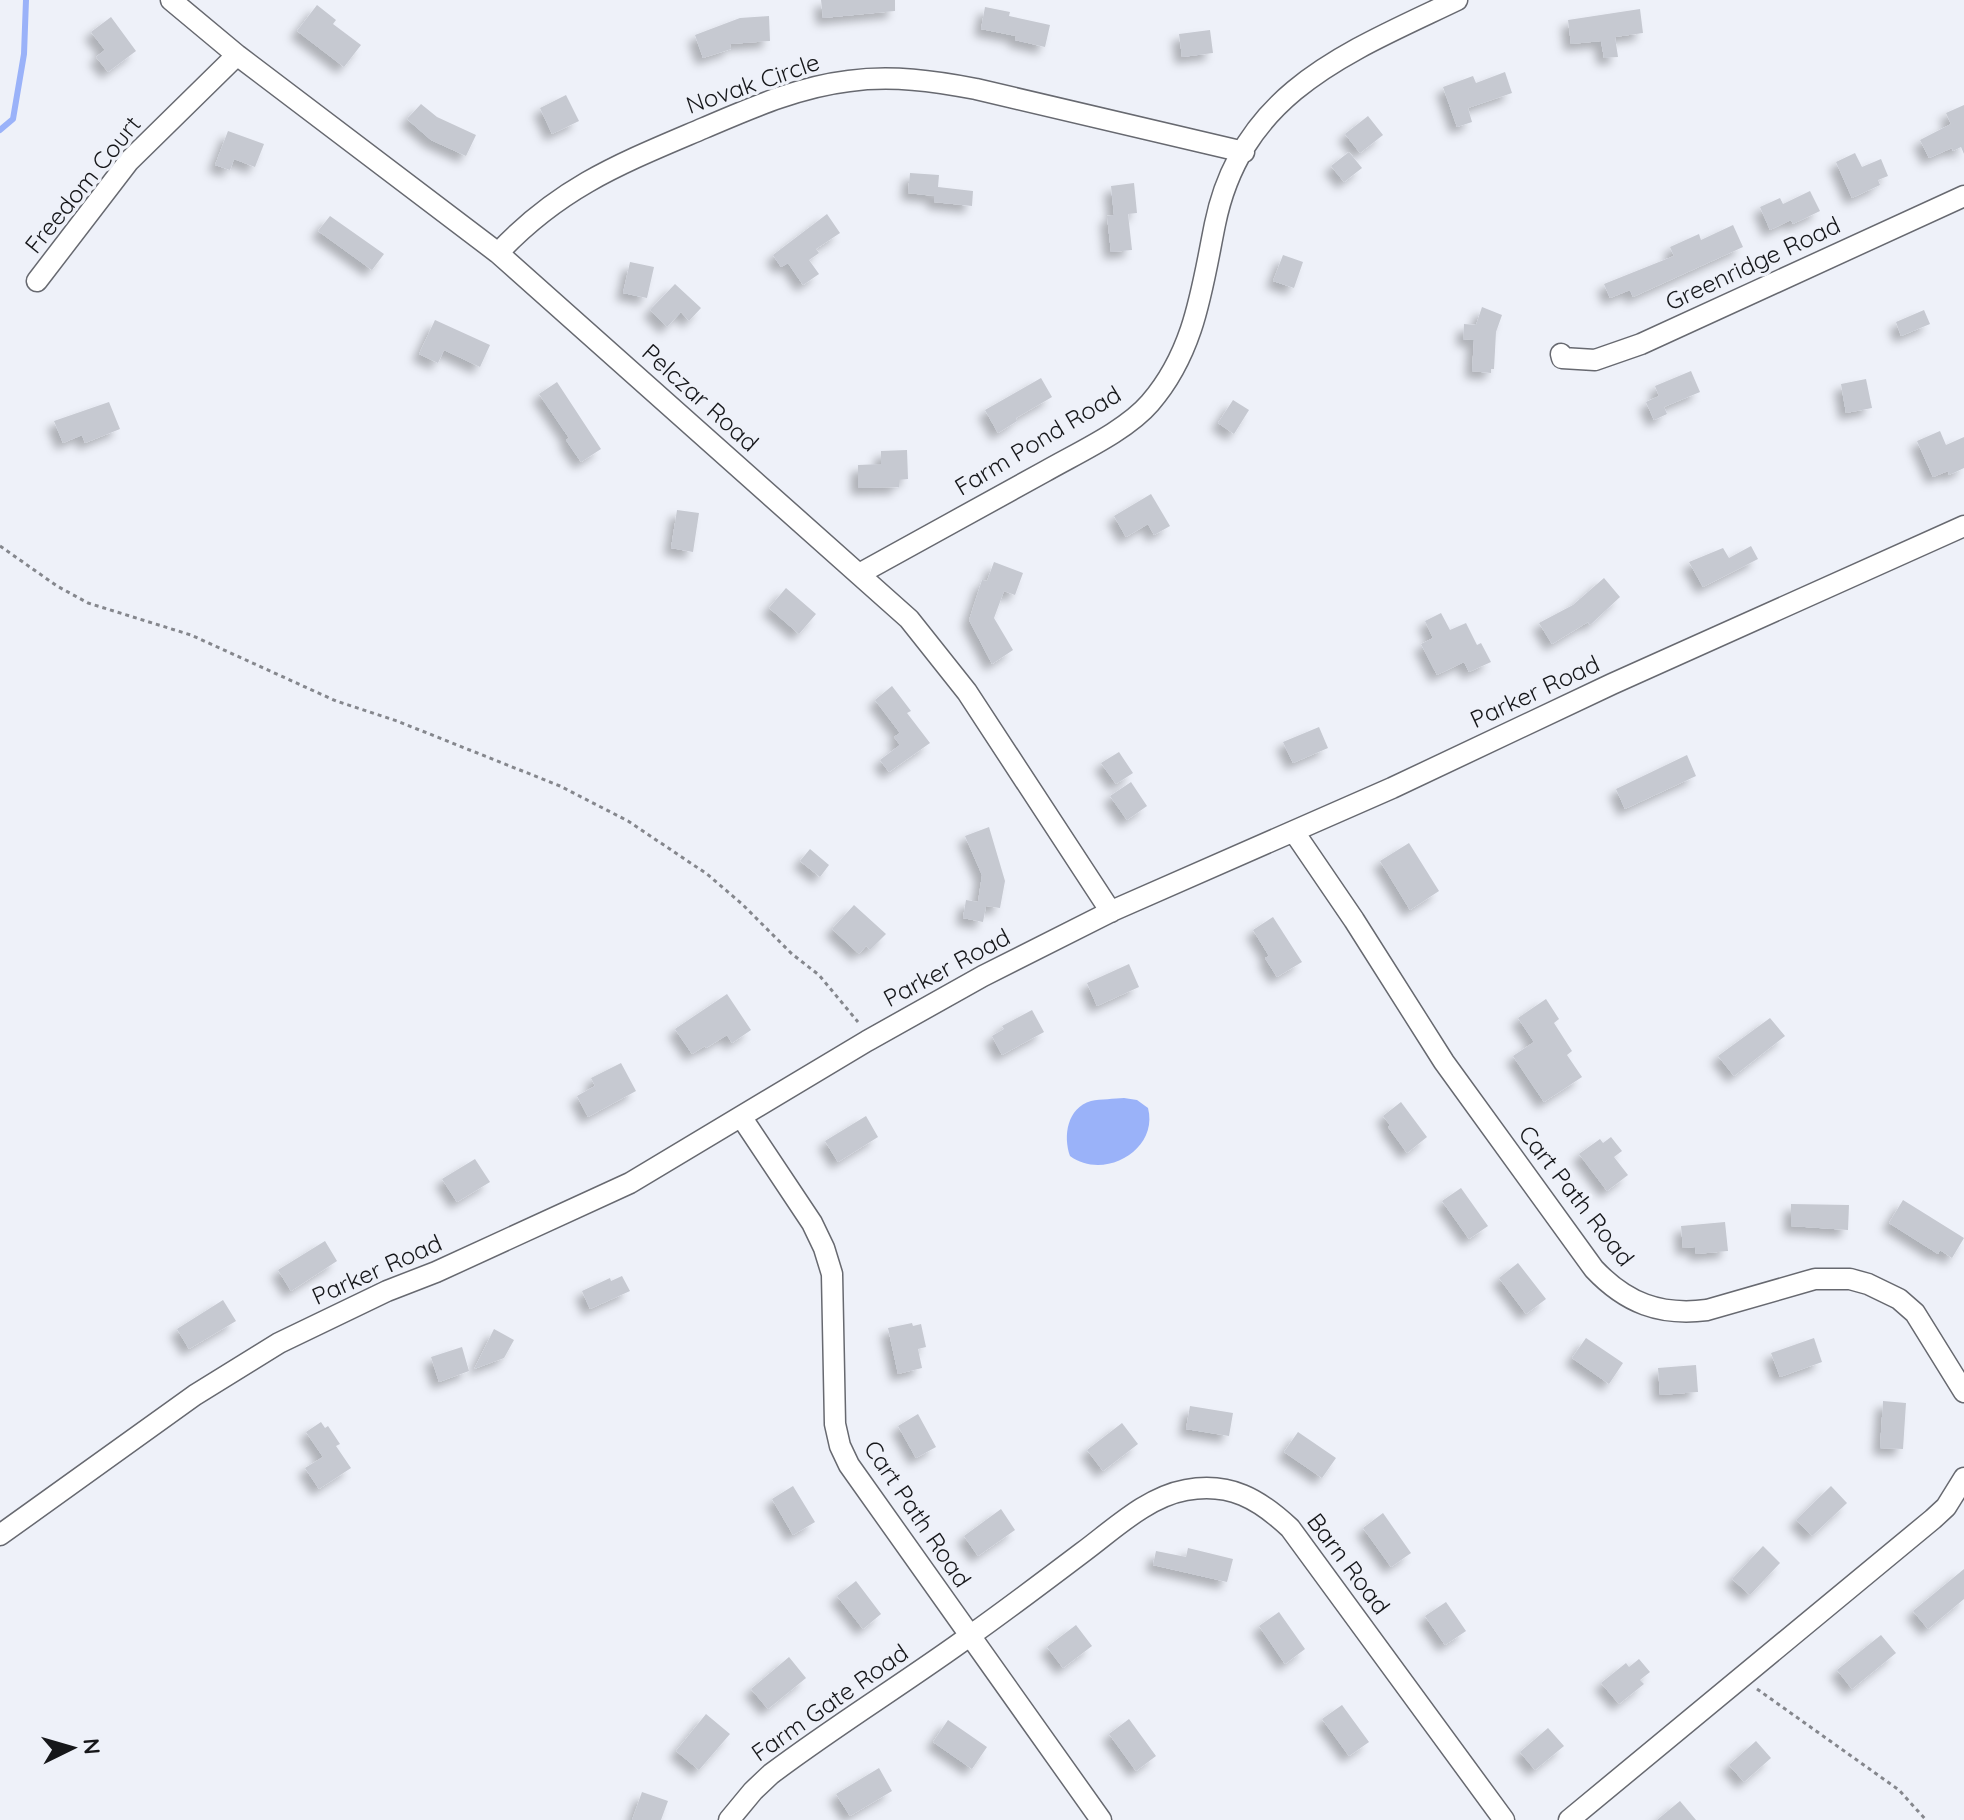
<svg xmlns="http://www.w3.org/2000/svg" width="1964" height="1820" viewBox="0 0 1964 1820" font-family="Quicksand,sans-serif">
<defs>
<filter id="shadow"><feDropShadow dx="-7" dy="7" stdDeviation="4" flood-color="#0004"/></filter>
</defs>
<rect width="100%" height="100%" fill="#eef1f9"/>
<path fill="#9ab2f9" d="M1124,1098L1137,1100L1148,1108C1159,1150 1104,1181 1070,1156C1063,1136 1067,1108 1091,1101C1101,1099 1114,1099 1124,1098Z"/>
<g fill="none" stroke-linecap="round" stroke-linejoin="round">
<path stroke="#9ab2f9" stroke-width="6" d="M0,130L13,119L24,54L26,0"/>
</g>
<path fill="#c6c9d1" filter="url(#shadow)" d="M821,0H895V11L823,18Z
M317,5L336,20L333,24L361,45L344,67L297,31Z
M985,7L1010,12L1009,16L1050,25L1045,47L1015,40L1016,36L981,29Z
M1640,9L1643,33L1615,37L1618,57L1604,58L1601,41L1571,44L1568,20Z
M769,16L770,41L730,44L731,49L703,58L695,35L740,18Z
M111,17L136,51L108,72L96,57L105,50L91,32Z
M1210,30L1213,53L1182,57L1179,34Z
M1505,72L1512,93L1468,108L1472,122L1457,127L1443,87L1473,76L1476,83Z
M566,95L579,121L552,134L540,108Z
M421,104L437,117L476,135L466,156L431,140L407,119Z
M1964,105V154L1961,147L1953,151L1952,148L1929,158L1920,140L1951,124L1946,113Z
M1368,116L1383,135L1360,153L1345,134Z
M228,131L264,144L255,167L234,159L230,170L215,165Z
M1349,152L1362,168L1344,182L1331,166Z
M1855,153L1862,167L1881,159L1888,176L1878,180L1880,185L1852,198L1836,162Z
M910,173L939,175L938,187L973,191L972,206L934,202V196L908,193Z
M1134,183L1137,213L1128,214L1132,250L1111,252L1107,216L1114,215L1111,186Z
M1810,191L1820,211L1793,224L1791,220L1770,230L1760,207L1780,198L1783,204Z
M827,214L840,233L816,249L819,253L809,260L819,274L803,285L788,263L781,267L773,255Z
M330,216L384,254L372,270L318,231Z
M1733,225L1743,247L1633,297L1630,290L1610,298L1604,284L1674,256L1670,247L1699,234L1701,240Z
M1283,255L1303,262L1294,288L1273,281Z
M630,262L654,267L647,298L623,293Z
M675,284L701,308L689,321L681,312L667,327L650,310Z
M1482,307L1502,315L1496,332L1494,369H1491V373L1472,371L1474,340L1463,339L1464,324L1476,325Z
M1924,310L1930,324L1901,336L1896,322Z
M435,320L490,345L480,367L444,350L438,363L419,354Z
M1691,371L1700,392L1664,407L1667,414L1654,420L1646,402L1659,396L1655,386Z
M1041,378L1052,397L1016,418L1017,421L998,433L985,410Z
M1866,379L1872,408L1846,413L1841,384Z
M557,382L601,449L581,462L566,440L569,438L539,394Z
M1233,400L1249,410L1234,434L1218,423Z
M109,402L120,429L85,443L82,435L63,443L54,421Z
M1940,431L1946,445L1964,437V468L1949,475L1948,471L1933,477L1917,441Z
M907,450L908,479L899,480V487L858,488V465L881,464V451Z
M1151,494L1170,526L1154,535L1148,524L1126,537L1114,516Z
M677,510L699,513L693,552L671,548Z
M1751,546L1758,559L1703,587L1689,562L1723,548L1729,558Z
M994,562L1023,573L1015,595L1004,591L994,618L1013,650L992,664L969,620L982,580L987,581Z
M1604,578L1620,597L1590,625L1588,622L1552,644L1539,623L1573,605Z
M786,588L816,614L799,634L769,608Z
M1441,613L1450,630L1466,623L1477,645L1481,643L1491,662L1469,672L1464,662L1437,675L1421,644L1433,638L1425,621Z
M892,686L911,711L907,713L930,743L889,772L880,760L900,745L894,737L900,733L875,700Z
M1319,727L1328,748L1293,763L1283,742Z
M1119,752L1133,773L1116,784L1101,763Z
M1687,755L1696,776L1625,809L1616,789Z
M1131,782L1147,806L1127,820L1110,796Z
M989,827L1005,881L1000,908L986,906L983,922L963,918L966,900L978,902L982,875L965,836Z
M1409,843L1439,891L1410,910L1380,861Z
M810,849L829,865L820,877L800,861Z
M854,905L886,934L870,950L866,946L859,954L832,929Z
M1273,917L1302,962L1277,977L1265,958L1269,956L1253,930Z
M1129,964L1139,987L1097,1006L1087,983Z
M727,994L751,1030L732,1043L727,1035L706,1048L705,1046L692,1054L675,1029Z
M1546,999L1559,1019L1554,1023L1572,1051L1567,1055L1582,1077L1544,1102L1513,1056L1534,1042L1518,1018Z
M1032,1010L1044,1032L1002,1055L992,1036L1004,1029L1002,1026Z
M1770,1018L1785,1036L1734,1076L1718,1056Z
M621,1063L636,1091L588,1117L577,1096L595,1086L591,1078Z
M1401,1102L1427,1137L1407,1153L1388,1127L1390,1125L1383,1116Z
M866,1116L878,1137L838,1162L825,1141Z
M1611,1137L1622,1151L1614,1157L1628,1175L1607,1191L1579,1154L1600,1139L1603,1143Z
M475,1159L490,1182L457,1202L442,1179Z
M1461,1188L1488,1226L1469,1239L1442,1201Z
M1903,1200L1964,1238L1952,1258L1940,1250L1938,1254L1889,1223Z
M1791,1204L1849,1205L1848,1230L1791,1226Z
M1725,1222L1728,1251L1696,1254L1695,1247L1683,1248L1681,1226Z
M325,1241L337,1261L291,1291L278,1270Z
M1518,1263L1546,1299L1526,1314L1499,1278Z
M622,1276L630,1291L590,1309L582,1291L610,1278L611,1281Z
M223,1300L236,1321L189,1349L177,1329Z
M912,1323L913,1326L921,1324L926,1347L918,1349L922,1368L898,1374L888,1328Z
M494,1329L514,1340L504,1358L474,1369Z
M1586,1338L1623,1363L1609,1384L1572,1358Z
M1814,1338L1822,1362L1780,1377L1771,1353Z
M462,1347L469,1371L439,1382L431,1357Z
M1696,1365L1698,1392L1660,1395L1658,1368Z
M1883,1401L1906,1403L1903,1449L1880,1448Z
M1190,1406L1233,1413L1229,1436L1186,1429Z
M918,1414L936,1447L916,1458L898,1426Z
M321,1422L325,1428L328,1426L340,1444L336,1446L351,1468L319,1489L305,1468L323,1457L306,1432Z
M1122,1423L1138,1444L1103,1471L1087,1450Z
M1298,1432L1336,1458L1322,1478L1284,1452Z
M793,1486L815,1522L793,1535L772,1499Z
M1831,1486L1847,1503L1812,1536L1796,1520Z
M1001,1509L1015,1530L978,1556L964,1536Z
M1383,1513L1411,1553L1391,1567L1363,1528Z
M1763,1546L1780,1563L1750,1595L1732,1579Z
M1188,1548L1233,1559L1227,1582L1153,1565L1156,1551L1186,1557Z
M1964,1569V1599L1928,1629L1913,1611Z
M856,1581L881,1614L863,1629L837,1596Z
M1446,1602L1466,1631L1445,1645L1425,1616Z
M1279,1612L1305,1649L1285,1664L1259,1626Z
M1076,1625L1092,1646L1063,1668L1047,1647Z
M1881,1635L1896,1653L1852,1689L1837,1670Z
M789,1657L806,1678L768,1709L751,1689Z
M1639,1659L1650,1672L1640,1680L1644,1684L1619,1704L1601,1683L1626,1663L1629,1667Z
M1342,1705L1369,1742L1349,1756L1322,1719Z
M706,1714L730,1734L699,1770L676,1751Z
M1129,1719L1156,1756L1136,1771L1109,1734Z
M948,1720L987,1747L972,1769L933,1742Z
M1548,1728L1564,1746L1535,1770L1520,1752Z
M1756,1741L1771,1758L1744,1782L1729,1765Z
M879,1768L892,1791L850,1816L836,1794Z
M642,1792L668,1801L661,1820H632Z
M1680,1801L1696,1820H1657Z"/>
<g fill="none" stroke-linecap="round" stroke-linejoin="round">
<g stroke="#676970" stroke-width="23">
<path id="minor" d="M171,0L237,55L498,253L909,619L967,692L1111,912
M498,253C561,186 622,163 704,128C751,108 798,87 849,81C892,75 934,81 976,89L1244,152
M37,281L129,161L237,55
M1561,354L1562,358L1595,360L1641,344L1964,196
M859,574C921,540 982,506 1044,472C1077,453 1126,431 1150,403C1195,351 1202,288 1215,224C1242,91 1349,52 1457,0
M1294,832L1354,920L1444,1062L1594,1269C1626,1303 1660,1316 1707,1310L1815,1279H1850L1868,1284L1899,1299L1915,1313L1964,1392
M742,1118L812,1223L824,1248L832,1274L835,1424L840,1446L849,1465L1101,1820
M0,1535L195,1395L279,1343L387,1291L436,1272L630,1183L867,1041L983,976L1114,910L1392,788L1612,684L1964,526
M729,1820L753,1791L771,1774C836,1725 905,1683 971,1635C1009,1608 1046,1580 1083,1552C1114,1529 1147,1497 1186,1490C1230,1482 1259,1499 1290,1528L1504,1820
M1569,1820L1933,1519L1946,1507L1964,1478"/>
</g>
<path stroke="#85878d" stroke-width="3" stroke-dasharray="4 4" stroke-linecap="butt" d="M0,546L57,586L88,603L191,635L336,701L397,721L560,786L628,821L707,874L742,904L792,954L819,975L858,1022
M1757,1689L1899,1790L1926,1820"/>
<use href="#minor" stroke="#fff" stroke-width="20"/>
</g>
<g text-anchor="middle" stroke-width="7" stroke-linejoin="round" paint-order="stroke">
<g font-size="24" fill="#16171a" stroke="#eef1f9">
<text transform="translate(753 84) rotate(-19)" y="8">Novak Circle</text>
<text transform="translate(83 185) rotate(-51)" y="8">Freedom Court</text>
<text transform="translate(1753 264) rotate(-25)" y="8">Greenridge Road</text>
<text transform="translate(700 398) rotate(42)" y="8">Pelczar Road</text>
<text transform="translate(1038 441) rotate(-31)" y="8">Farm Pond Road</text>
<text transform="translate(1535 692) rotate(-25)" y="8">Parker Road</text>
<text transform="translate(947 968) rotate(-28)" y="8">Parker Road</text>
<text transform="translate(1576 1196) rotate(52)" y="8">Cart Path Road</text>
<text transform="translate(377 1270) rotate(-24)" y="8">Parker Road</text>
<text transform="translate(917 1514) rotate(56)" y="8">Cart Path Road</text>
<text transform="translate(1348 1564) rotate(53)" y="8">Barn Road</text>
<text transform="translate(830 1703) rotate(-35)" y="8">Farm Gate Road</text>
</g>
</g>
<g transform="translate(72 1748) rotate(85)" stroke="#eef1f9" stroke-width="6" paint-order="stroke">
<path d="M0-6L14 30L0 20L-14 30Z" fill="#16171a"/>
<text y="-12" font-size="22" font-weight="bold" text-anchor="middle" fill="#16171a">N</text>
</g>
</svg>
